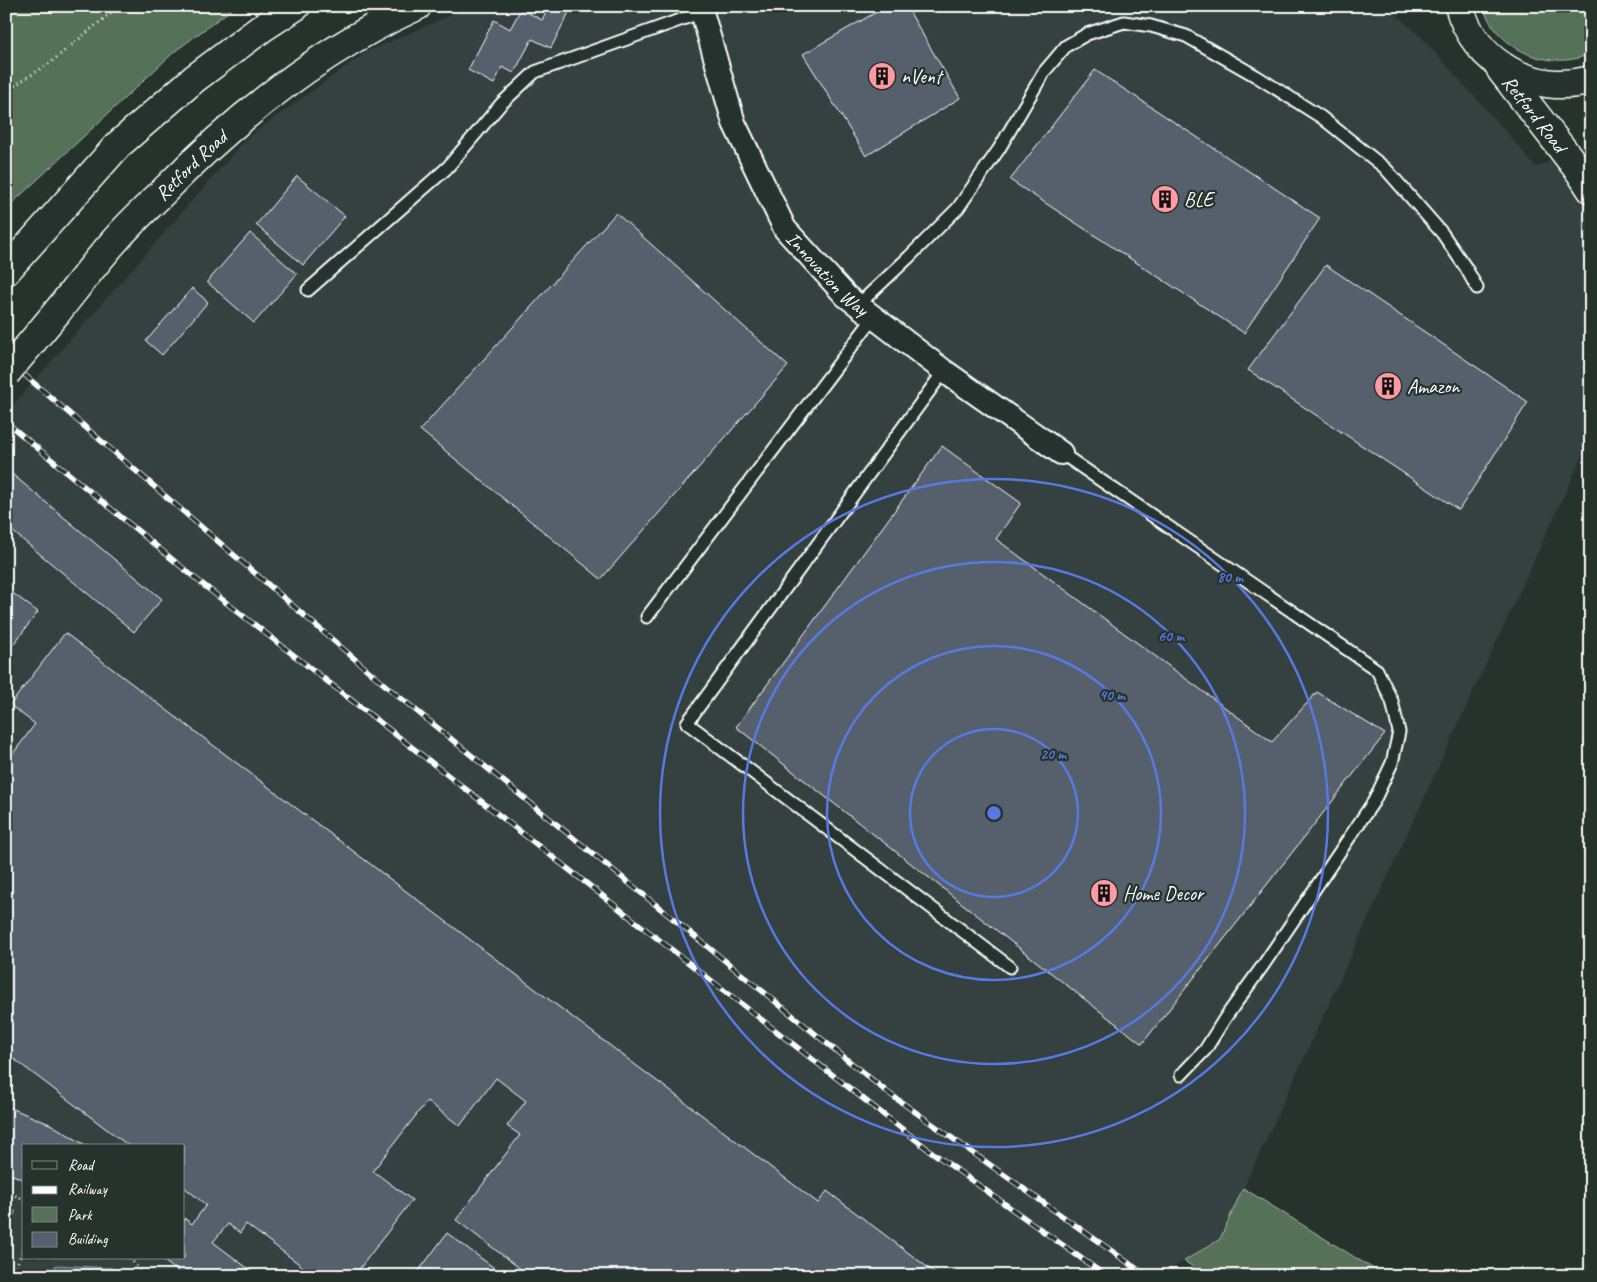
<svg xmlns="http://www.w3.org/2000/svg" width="1597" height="1282" viewBox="0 0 1597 1282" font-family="Caveat,sans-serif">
<rect width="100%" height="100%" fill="#26332d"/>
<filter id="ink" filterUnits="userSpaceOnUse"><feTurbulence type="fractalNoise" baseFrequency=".02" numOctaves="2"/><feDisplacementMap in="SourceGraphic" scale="10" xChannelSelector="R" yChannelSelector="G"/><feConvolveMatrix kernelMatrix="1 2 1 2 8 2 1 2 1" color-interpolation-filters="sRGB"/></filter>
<g filter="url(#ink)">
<path fill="#344040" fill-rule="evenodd" d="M472,6H1387L1421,37L1510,136L1536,168L1591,141V437L1220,1239L1160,1276H118L112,1268L56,1265L49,1276H6V413L248,137L366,52ZM24,1146H184V1258H24Z"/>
<path fill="#557158" stroke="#aab8ac" d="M6,6H236L174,52L6,209Z
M1483,6H1591V54C1579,58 1569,61 1557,60C1525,60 1492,37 1483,6Z
M1243,1188L1385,1276H1207L1184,1261L1220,1239Z"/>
<path fill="#44676a" stroke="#8fa4a6" d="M56,1265L112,1268L118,1276H49Z"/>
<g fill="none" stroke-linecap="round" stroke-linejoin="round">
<path stroke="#b4c2c3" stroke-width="1" d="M55,1276L60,1270L109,1272L112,1276"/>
</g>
<path fill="#56606d" stroke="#fff" d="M549,6H558L569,12L551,48L532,39L514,73L502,67L494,84L468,70L494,20L510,29L521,9L542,20Z
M887,6H906L960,98L866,156L803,54Z
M1095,70L1320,218L1244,333L1010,180Z
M297,176L345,216L303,265L256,225Z
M616,213L788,366L601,579L420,430Z
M250,233L297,274L254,323L207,282Z
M1326,265L1528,402L1459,510L1248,370Z
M192,288L208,302L162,355L146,341Z
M942,446L1021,503L996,539L1272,742L1317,692L1385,734L1142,1044L736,727Z
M6,469L162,599L134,632L6,526Z
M6,588L38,612L6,654Z
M65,633L818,1203L827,1191L939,1276H530L456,1220L520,1135L507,1126L526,1101L496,1078L460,1126L427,1101L373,1171L412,1200L354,1276H315L246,1224L240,1233L228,1224L213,1242L258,1276H184L160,1258H184V1218L192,1224L206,1205L184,1187V1146H129L6,1053V763L35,724L10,705Z
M6,1106L52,1125L87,1146H24V1180L6,1172Z
M6,1209L15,1211L6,1252Z
M447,1233L505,1276H415Z"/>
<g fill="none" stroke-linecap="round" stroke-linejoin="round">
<g stroke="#fff" stroke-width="15">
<path id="service" d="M308,290L447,168L501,104L535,72L702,12
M858,305L909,257L958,208L999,149L1044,72L1066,46L1087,34L1124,22L1151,26L1186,36L1256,76L1321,117L1385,168L1442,233L1466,268L1477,288
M944,371L687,723L1010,967
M1061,453L1377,670L1392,701L1399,732L1392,763L1374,801L1264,964L1225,1018L1205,1050L1181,1075
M647,617L874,317"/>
</g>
<g stroke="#fff" stroke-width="26">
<g id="minor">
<path id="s1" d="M704,6L702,12L734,123L785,229L846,296L944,371L1061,453"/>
</g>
</g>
<g stroke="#fff" stroke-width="31">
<g id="secondary">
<path d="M1459,6C1475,64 1534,96 1591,80"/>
<path id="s2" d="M1501,70L1580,172L1591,189"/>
<path d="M6,271L118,145L194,79L262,28L296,6"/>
<path id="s3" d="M57,312C77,287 97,260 119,236C132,221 148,207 162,193C236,117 320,50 417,6"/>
</g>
</g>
<path stroke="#fff" stroke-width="3" stroke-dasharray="1 4" stroke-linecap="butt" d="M6,91L50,63L119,6
M6,1192L24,1199
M130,1258L144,1276
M12,1276L24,1247"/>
<use href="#service" stroke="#26332d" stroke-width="11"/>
<use href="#minor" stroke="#26332d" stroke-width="22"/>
<use href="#secondary" stroke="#26332d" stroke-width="28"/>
<g stroke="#fff" stroke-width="5.5">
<path id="rail" d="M6,359L392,691L887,1092L1147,1276
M6,422L201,583L929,1150L1106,1276"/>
</g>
<use href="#rail" stroke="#26332d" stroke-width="4" stroke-dasharray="11" stroke-linecap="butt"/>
<g stroke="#fff" stroke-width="31" stroke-linecap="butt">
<path id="secondary-bridge" d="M6,373L57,312"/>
</g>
<use href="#secondary-bridge" stroke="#26332d" stroke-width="28"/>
</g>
</g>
<g fill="none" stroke="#567ae2" stroke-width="2.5">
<circle cx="994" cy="813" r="84"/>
<circle cx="994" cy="813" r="167"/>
<circle cx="994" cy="813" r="251"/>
<circle cx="994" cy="813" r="334"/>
</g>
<defs>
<g id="building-disc" transform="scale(1.4375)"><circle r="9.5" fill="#ff9aa2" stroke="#26332d"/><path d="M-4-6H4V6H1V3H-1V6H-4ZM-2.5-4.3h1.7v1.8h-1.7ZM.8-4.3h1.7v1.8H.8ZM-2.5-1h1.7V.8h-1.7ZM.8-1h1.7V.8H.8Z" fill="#111"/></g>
</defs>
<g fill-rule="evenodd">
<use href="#building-disc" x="882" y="76"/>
<use href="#building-disc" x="1165" y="199"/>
<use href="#building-disc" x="1388" y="386"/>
<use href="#building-disc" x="1104" y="893"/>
</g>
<g text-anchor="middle" stroke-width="4.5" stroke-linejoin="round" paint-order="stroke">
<g font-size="20" fill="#fff" stroke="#26332d" text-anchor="start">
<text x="901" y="83">nVent</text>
<text x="1184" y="206">BLE</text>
<text x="1407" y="393">Amazon</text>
<text x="1123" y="900">Home Decor</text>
</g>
<g font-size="20" fill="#fff" stroke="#26332d">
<text dy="7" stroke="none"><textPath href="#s2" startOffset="55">Retford Road</textPath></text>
<text dy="7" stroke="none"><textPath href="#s3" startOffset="199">Retford Road</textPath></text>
<text dy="7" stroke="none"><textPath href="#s1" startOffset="301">Innovation Way</textPath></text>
</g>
</g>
<circle cx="994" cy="813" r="8" fill="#567ae2" stroke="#26332d" stroke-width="2.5"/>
<g font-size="15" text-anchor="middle" font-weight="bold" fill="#567ae2" stroke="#26332d" stroke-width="4.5" stroke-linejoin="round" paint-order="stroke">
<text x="1230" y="582">80 m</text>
<text x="1171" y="641">60 m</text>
<text x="1112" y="700">40 m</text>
<text x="1053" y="759">20 m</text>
</g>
<rect width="1597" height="1282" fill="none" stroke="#26332d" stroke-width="25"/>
<rect x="12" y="12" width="1572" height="1257" fill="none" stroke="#fff" stroke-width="2" filter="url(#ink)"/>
<rect x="22" y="1144" width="162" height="115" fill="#26332d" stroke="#7d8581"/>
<rect x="32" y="1161" width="25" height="8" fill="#26332d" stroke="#7d8581"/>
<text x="68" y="1170" font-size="15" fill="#ffffff">Road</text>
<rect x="32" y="1186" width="25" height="8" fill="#ffffff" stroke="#7d8581"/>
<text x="68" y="1194" font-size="15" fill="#ffffff">Railway</text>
<rect x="32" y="1207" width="25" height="15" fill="#557158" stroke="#7d8581"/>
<text x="68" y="1220" font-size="15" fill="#ffffff">Park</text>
<rect x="32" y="1232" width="25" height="15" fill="#56606d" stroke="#7d8581"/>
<text x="68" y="1244" font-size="15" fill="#ffffff">Building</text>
</svg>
